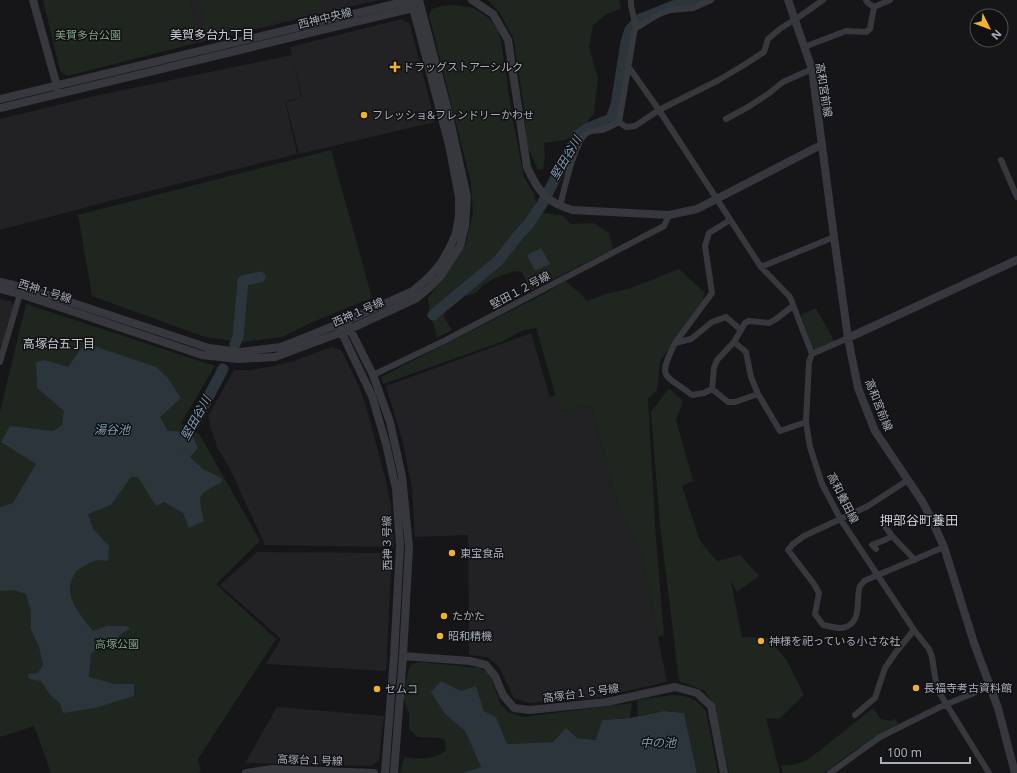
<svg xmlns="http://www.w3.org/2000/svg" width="1017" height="773" viewBox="0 0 1017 773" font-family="'Noto Sans','Noto Sans JP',sans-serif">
<rect width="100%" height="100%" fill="#161618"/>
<path fill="#222225" d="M191,0H379L197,43Z
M402,19L410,24L435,122L299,154L286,103L302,97L294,64L301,97L285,102L297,154L121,198L0,230V119L99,95L292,55L290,47Z
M0,299L11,301L15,307L0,364Z
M531,333L550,397L555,395L560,411L591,406L619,509L640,548L667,682L601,697L529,703L514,698L499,667L487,657L469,655L468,535L415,537L412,489L403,443L386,386Z
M331,347L341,350L359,386L367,410L386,481L391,506L394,547L265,545L231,471L218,449L210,426V421L208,416L234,370H251L273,366L291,362Z
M257,552L392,553L386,671L266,664L281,639L220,585Z
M277,707L384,716L379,760L371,766L245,763Z"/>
<path fill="#1e261f" d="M43,0H191L197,43L67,76L60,71Z
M200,0H318L321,10L207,37Z
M488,0H619L621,8L607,14L593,25L589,47L598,78L594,113L578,134L565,140L544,143L545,156L543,169L538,170L527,146L524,107L513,37L500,13Z
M454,5L474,8L489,18L498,30L501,41L513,121L524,177L534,194L538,210L542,213L562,215L571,224L593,223L609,233L613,249L530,291L522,272L514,271L493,279L482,286L476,293L460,298L445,309L444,317L452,330L437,338L429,308L428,298L452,266L466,243L473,212L471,183L429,15L432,9L442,6Z
M331,150L372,298L315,321L282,337L241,342L205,337L92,296L78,215Z
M679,269L704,292L703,301L660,361L657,390L648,399L656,540L664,635L658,637L640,548L619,509L591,406L560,411L536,328L524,330L501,342L479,350L383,384L381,377L546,293L565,281L580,293L587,301L606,294L631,288Z
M26,304L215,366L181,423L200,435L260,541L216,584L276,639L198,759L201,772L197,773H51L34,726L0,737V412Z
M816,308L834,341L815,350L812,346L801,315Z
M669,388L683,401L676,420L693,481L682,486L700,541L717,561L740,555L759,576L737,592L731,581L742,638L749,637L768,638L787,661L804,695L779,719L766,718L780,773H729L713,703L705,691L679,681L660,525L651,412Z
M419,662L479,668L487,672L491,677L500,703L508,712L523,717L632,703L630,718L602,720L597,740L577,738L553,742L507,744L496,717L484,711L476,686L445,714L465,731L481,767L462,773H400L403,761L405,757C418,760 437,759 446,750L445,741L442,738L418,737L411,731L409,727V713L402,696L410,665Z
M673,695C690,696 695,698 706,711L718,773H697L684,713L664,711L638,716L637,700Z
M873,708L881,719L892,721L895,718L898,724L878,735L860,748L859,747L824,773H783L781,765C791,766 800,764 809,759Z"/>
<path fill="#2c353c" d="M541,248L550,264L535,271L527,255Z
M85,343L156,367L167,377L181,398L160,417L168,431L182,432L193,437L198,448L190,457L203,469L221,478L222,482C198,495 197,493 204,521L189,528L183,513L164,502L156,506L138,477H131L111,505L88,514L93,529L109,546L108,561C94,559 93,561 82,567C76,570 75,573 72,579C64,598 82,617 93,631L107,626H127L130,629L119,635L117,646H106L91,653L89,677L115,684H134V696L95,708L63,713L60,703L51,696L41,681L29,679L28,674L38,673L43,665L39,647L31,629V611L26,594L13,590L0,591V507L13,503L36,464L1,442L10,426L53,431L62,425L64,411L37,388L36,362L45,360L68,367Z
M441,681L461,691L476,686L484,711L496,717L507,744L553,742L566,728L577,738L596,740L602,720L630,718L664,711L684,713L697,773H462L481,767L465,731L445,714L431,692Z"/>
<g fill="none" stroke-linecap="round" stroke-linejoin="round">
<path stroke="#2c353c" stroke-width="11" d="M433,315L498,261L521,232L528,225L542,204L578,135L588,128L611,119L616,105L626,42L630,30L639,20L645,17L673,6L701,0
M235,344L238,337L243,281L260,277
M180,447L200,413L223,369"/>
<path stroke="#37383d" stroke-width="6" d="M631,0V5L636,28
M866,0L868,3L874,7L890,0
M804,47L846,31L866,32L870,29L874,7
M628,66L659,110L761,267L790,297L812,354L809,362L806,422L810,447L822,484L841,520L914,630L929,649L932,657L937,689L989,773
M726,119L748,107L768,94L783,82L812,69
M619,122L626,127L635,126L659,110L717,81L744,65L764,52L768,39L781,28L796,19L823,0
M1001,160L1017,197
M560,206C564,191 574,141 587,133C591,130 597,131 602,130C608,128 613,125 619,122L634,33L636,28L661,13L671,10L693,8L711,0
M761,267L834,237
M741,330L726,317L712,322L691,339L675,343C657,380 664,373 692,395L704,393L712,389L714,368L717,360L734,342L745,323L749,321L769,323L776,319L793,306
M734,342L746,352L751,377L758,394L780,431L806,422
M675,343L712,293L705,246L709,233L730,220
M812,354L848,338
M0,362L20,294
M373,375L444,341L664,226L669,215
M712,389L728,402H735L758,394
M908,480L868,506L804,536L793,544L788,550L814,584L819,593L815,614L823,625C828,626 836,628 841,628C864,625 855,599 860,586C861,585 864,582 864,581L944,547
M892,536L915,560
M876,549L872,545L885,540L892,536L884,525
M855,715L875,698L885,668L896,652L914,630
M830,773L880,737L940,707L991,686"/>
<path stroke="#37383d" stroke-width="8" d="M33,0L58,90
M472,0L493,14L508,40L527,167C538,191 546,202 572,210L669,215L697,209L821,145
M788,0L812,69L834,237L848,338L858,388L875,431L922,501L930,516L944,547L974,643L998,708L1015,773
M0,99L411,0L417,1
M0,108L413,8L416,4
M0,282L14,285L58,298L209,348L240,352L281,347L346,321L413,291L429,277L441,263L450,247L456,233L459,216V197L449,145L411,0
M0,289L20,294L83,315L202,355L238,359L275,357L350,329L417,298L429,288L440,277L460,246L465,226L467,197L448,111L419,0
M348,325L373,375L390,422L402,476L409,547L403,656L394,773
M339,327L372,396L386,444L396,489L400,546L394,656L385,773
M848,338L1017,260
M403,656L470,661L486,665L495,676L503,695L514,708L530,710L607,702L675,687L697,693L711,706L724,773
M246,773L272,769L374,773"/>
</g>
<g fill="#f2b134" stroke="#111113" stroke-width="1.5">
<path d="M393 61h4v4h4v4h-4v4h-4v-4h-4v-4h4z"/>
<circle cx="364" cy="115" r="4"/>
<circle cx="452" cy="553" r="4"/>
<circle cx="444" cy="616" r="4"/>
<circle cx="440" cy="636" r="4"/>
<circle cx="761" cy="641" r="4"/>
<circle cx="916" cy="688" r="4"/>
<circle cx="377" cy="689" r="4"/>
</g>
<g text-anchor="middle" stroke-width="3" stroke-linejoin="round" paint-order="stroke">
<g font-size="11" fill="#a8adb8" stroke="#111113">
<text transform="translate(325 18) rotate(-14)" y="4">西神中央線</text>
<text transform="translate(824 90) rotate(81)" y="4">高和宮前線</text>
<text transform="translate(520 290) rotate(-28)" y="4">堅田１２号線</text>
<text transform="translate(45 291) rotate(17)" y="4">西神１号線</text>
<text transform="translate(358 312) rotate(-24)" y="4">西神１号線</text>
<text transform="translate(879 405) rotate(68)" y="4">高和宮前線</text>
<text transform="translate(843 498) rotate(63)" y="4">高和養田線</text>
<text transform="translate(387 543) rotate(-91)" y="4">西神３号線</text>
<text transform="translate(581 693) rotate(-8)" y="4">高塚台１５号線</text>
<text transform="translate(310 760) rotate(2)" y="4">高塚台１号線</text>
</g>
<g font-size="11" fill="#7fa381" stroke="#111113">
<text x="88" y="39">美賀多台公園</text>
<text x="117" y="648">高塚公園</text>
</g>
<g font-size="11" fill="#a8adb8" stroke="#111113" text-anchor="start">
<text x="403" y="71">ドラッグストアーシルク</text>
<text x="372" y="119">フレッショ&amp;フレンドリーかわせ</text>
<text x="460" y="557">東宝食品</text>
<text x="452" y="620">たかた</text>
<text x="448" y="640">昭和精機</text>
<text x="769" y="645">神様を祀っている小さな社</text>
<text x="924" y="692">長福寺考古資料館</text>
<text x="385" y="693">セムコ</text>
</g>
<g font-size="12" fill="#c9ccd4" stroke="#111113">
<text x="212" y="39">美賀多台九丁目</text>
<text x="59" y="348">高塚台五丁目</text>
</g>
<g font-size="12" font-style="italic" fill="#7f9bb3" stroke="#111113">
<text transform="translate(566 158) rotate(-59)" y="4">堅田谷川</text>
<text transform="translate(196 418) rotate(-61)" y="4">堅田谷川</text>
<text x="112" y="434">湯谷池</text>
<text x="658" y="747">中の池</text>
</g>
<g font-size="13" fill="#c9ccd4" stroke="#111113">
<text x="919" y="525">押部谷町養田</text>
</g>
</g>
<g transform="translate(989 28) rotate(132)"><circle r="19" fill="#111113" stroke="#4d4f55"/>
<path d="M0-3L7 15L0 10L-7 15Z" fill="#f2b134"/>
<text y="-6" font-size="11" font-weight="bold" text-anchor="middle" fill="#a8adb8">N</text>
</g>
<path d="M881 757v6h89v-6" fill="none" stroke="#a8adb8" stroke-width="2"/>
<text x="887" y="757" font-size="12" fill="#a8adb8" stroke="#111113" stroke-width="3" paint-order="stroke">100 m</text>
</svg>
